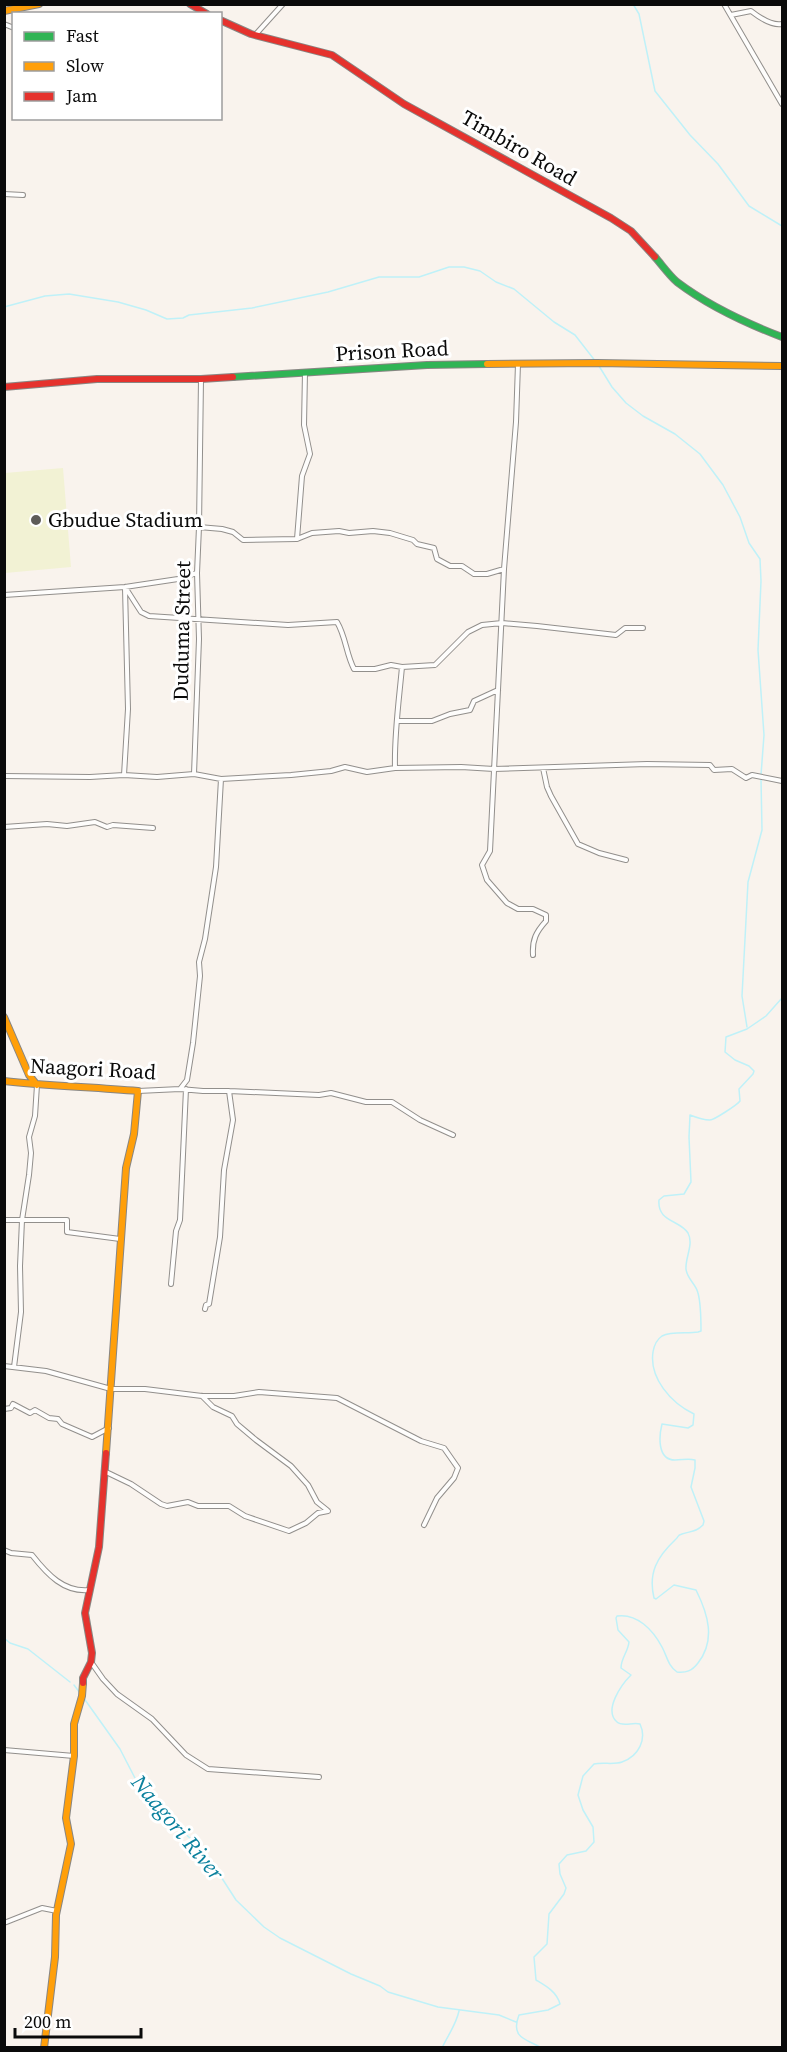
<svg xmlns="http://www.w3.org/2000/svg" width="787" height="2052" viewBox="0 0 787 2052" font-family="'Source Serif 4',serif">
<rect width="100%" height="100%" fill="#f9f3ed"/>
<path fill="#f2f2d4" d="M63,468L71,567L5,573V473Z"/>
<g fill="none" stroke-linecap="round" stroke-linejoin="round">
<path stroke="#bff1f8" stroke-width="1.5" d="M633,4L639,14L655,91L690,135L718,164L749,206L782,226
M4,307L45,296L69,294L118,302L146,310L167,319L183,318L189,315L252,308L328,292L379,277H419L449,267H464L480,271L496,282L514,289L554,322L575,335L596,362
M599,366L612,387L626,403L643,416L675,434L700,454L723,485L740,517L749,543L760,559L761,581L758,650L764,735L761,775
M747,1027L742,996L748,882L762,830L761,779
M4,1638L10,1643L28,1649L70,1682
M74,1685L80,1693
M83,1697L120,1749L136,1780L151,1802L205,1852L236,1900L264,1927L280,1938L351,1974L380,1986L388,1992L438,2007L499,2015L516,2022
M442,2048C448,2035 456,2025 459,2011
M542,2048C526,2039 510,2038 519,2015L548,2010L560,2004C557,1992 546,1986 536,1980L534,1957L547,1944L549,1914L564,1894L566,1888L560,1874L559,1864L567,1855L586,1851L594,1842L593,1827L583,1810L578,1795L583,1776L594,1764C603,1762 614,1765 622,1762C639,1756 647,1739 640,1724C633,1722 622,1727 617,1722C603,1710 622,1684 631,1675L621,1668C621,1658 628,1652 629,1642L618,1630L616,1618L617,1616C637,1613 653,1630 662,1647C667,1656 668,1666 677,1672C686,1673 692,1671 698,1663C716,1640 708,1614 696,1590L674,1585L656,1599L654,1598C648,1573 657,1557 675,1540C680,1536 676,1536 682,1534C691,1531 696,1532 703,1525L704,1521L691,1487L695,1468V1460C688,1458 683,1460 675,1460C657,1460 659,1436 662,1424L688,1428L693,1425L694,1414C671,1403 649,1378 653,1352C654,1346 656,1340 662,1336C672,1331 688,1334 698,1332L701,1331C701,1319 701,1304 698,1293C696,1284 687,1279 686,1269C685,1258 694,1244 688,1233C680,1220 657,1222 659,1200L664,1196L684,1194L691,1182L689,1137L690,1115C695,1117 704,1120 710,1120C714,1120 737,1105 740,1101L739,1089L753,1074L754,1071L749,1066L735,1060L725,1052L726,1037L747,1029L766,1016L782,998"/>
<g stroke="#928f8c" stroke-width="6">
<path id="street" d="M724,4L782,104
M731,15L751,11C760,18 772,26 782,24
M4,24L14,28
M256,34L283,4
M4,194L23,195
M518,364L516,422L504,569L490,851L482,865L487,880L507,903L518,909H533L546,915V921C536,932 532,940 533,955
M199,527L222,529L233,532L243,540L297,539L312,533L339,531L349,533L373,531L390,533L413,540L417,544L434,548L437,559L450,566H462L474,574H487L504,569
M297,539L302,476L310,454L304,425L305,372
M125,587L141,612L149,616L288,625L337,622C346,637 346,654 354,669H375L391,665L402,667
M4,595L125,587L178,579L197,573
M398,721H432L450,714L470,710L474,701L498,690
M395,768C394,735 399,700 402,667L435,665L468,632L482,625L502,623L537,626L616,635L625,628H643
M543,768L547,787L551,796L578,844L599,853L626,860
M194,774L199,639L197,573L199,527L201,379
M124,775L128,709L125,588
M4,776L90,777L124,775L157,777L194,774L221,779L291,775L331,771L345,767L367,772L395,768L461,767L494,769L647,764L710,765L714,770L732,769L746,778L752,775L782,781
M4,827L47,824L67,826L95,822L107,827L113,825L153,828
M180,1089L187,1080L193,1043L200,976L199,962L205,939L216,867L221,779
M138,1091L180,1089L203,1091H229L319,1095L331,1093L366,1102H392L420,1120L453,1135
M4,1220H67V1232L120,1239
M171,1284L176,1231L180,1220L186,1089
M205,1309L206,1305L209,1304L220,1237L224,1170L233,1120L229,1091
M4,1366L46,1371L111,1389H145L202,1396H234L259,1392L337,1398L421,1441L444,1448L458,1468L454,1478L437,1498L424,1525
M14,1367L21,1312L20,1266L22,1220L29,1175L31,1153L29,1137L35,1116L37,1085
M202,1396L213,1407L232,1416L237,1424L256,1440L291,1466L308,1485L317,1502L327,1510
M4,1409L11,1408L13,1404L30,1413L35,1410L49,1418L58,1419L62,1424L92,1437L109,1428
M104,1471L131,1484L161,1504L167,1506L188,1502L198,1506H229L245,1516L289,1531L306,1523L318,1513L328,1511
M4,1550L11,1553L32,1555C47,1574 64,1593 90,1590
M91,1662L103,1679L117,1694L152,1719L186,1755L208,1769L319,1777
M4,1750L74,1756
M4,1923L42,1908L57,1911"/>
</g>
<g stroke="#888683" stroke-width="8">
<path id="fast" d="M655,257C662,265 669,275 677,282C706,304 748,324 782,337
M233,377L427,365L487,364"/>
</g>
<g stroke="#888683" stroke-width="8">
<path id="slow" d="M4,11L39,4
M487,364L597,363L782,366
M4,1017L29,1075L37,1085
M4,1081C49,1086 93,1087 138,1091L134,1134L126,1168L106,1453
M44,2048L55,1957L56,1915L71,1844L66,1818L74,1756V1724L82,1696L83,1683"/>
</g>
<g stroke="#888683" stroke-width="8">
<path id="jam" d="M190,4L207,14
M220,20L251,34L332,55L404,104L611,218L631,231L655,257
M4,387L97,379H201L233,377
M83,1683V1678L91,1662L92,1653L85,1613L99,1547L106,1453"/>
</g>
<use href="#street" stroke="#fefdfc" stroke-width="4"/>
<use href="#fast" stroke="#30b455" stroke-width="6"/>
<use href="#slow" stroke="#ff9f0a" stroke-width="6"/>
<use href="#jam" stroke="#e5322d" stroke-width="6"/>
</g>
<circle fill="#5e5c59" stroke="#fff" stroke-width="2" cx="36" cy="520" r="6"/>
<g text-anchor="middle" stroke-width="6" stroke-linejoin="round" paint-order="stroke">
<g font-size="21" fill="#0a0a0a" stroke="#fff">
<text transform="translate(519 148) rotate(30)" y="7">Timbiro Road</text>
<text transform="translate(392 351) rotate(-3)" y="7">Prison Road</text>
<text transform="translate(182 631) rotate(-89)" y="7">Duduma Street</text>
<text transform="translate(93 1069) rotate(3)" y="7">Naagori Road</text>
</g>
<g font-size="21" fill="#0a0a0a" stroke="#fff" text-anchor="start">
<text x="48" y="527">Gbudue Stadium</text>
</g>
<g font-size="22" font-style="italic" fill="#0a809d" stroke="#fff">
<text transform="translate(178 1827) rotate(50)" y="8">Naagori River</text>
</g>
</g>
<rect width="787" height="2052" fill="none" stroke="#0a0a0a" stroke-width="12"/>
<rect x="12" y="12" width="210" height="108" fill="#ffffff" stroke="#9d9d9d" stroke-width="1.5"/>
<rect x="24" y="32" width="30" height="9" fill="#30b455" stroke="#9d9d9d" stroke-width="1.5"/>
<text x="66" y="42" font-size="18" fill="#0a0a0a">Fast</text>
<rect x="24" y="62" width="30" height="9" fill="#ff9f0a" stroke="#9d9d9d" stroke-width="1.5"/>
<text x="66" y="72" font-size="18" fill="#0a0a0a">Slow</text>
<rect x="24" y="92" width="30" height="9" fill="#e5322d" stroke="#9d9d9d" stroke-width="1.5"/>
<text x="66" y="102" font-size="18" fill="#0a0a0a">Jam</text>
<path d="M15 2028v9h126v-9" fill="none" stroke="#0a0a0a" stroke-width="3"/>
<text x="24" y="2028" font-size="18" fill="#0a0a0a" stroke="#ffffff" stroke-width="4.5" paint-order="stroke">200 m</text>
</svg>
